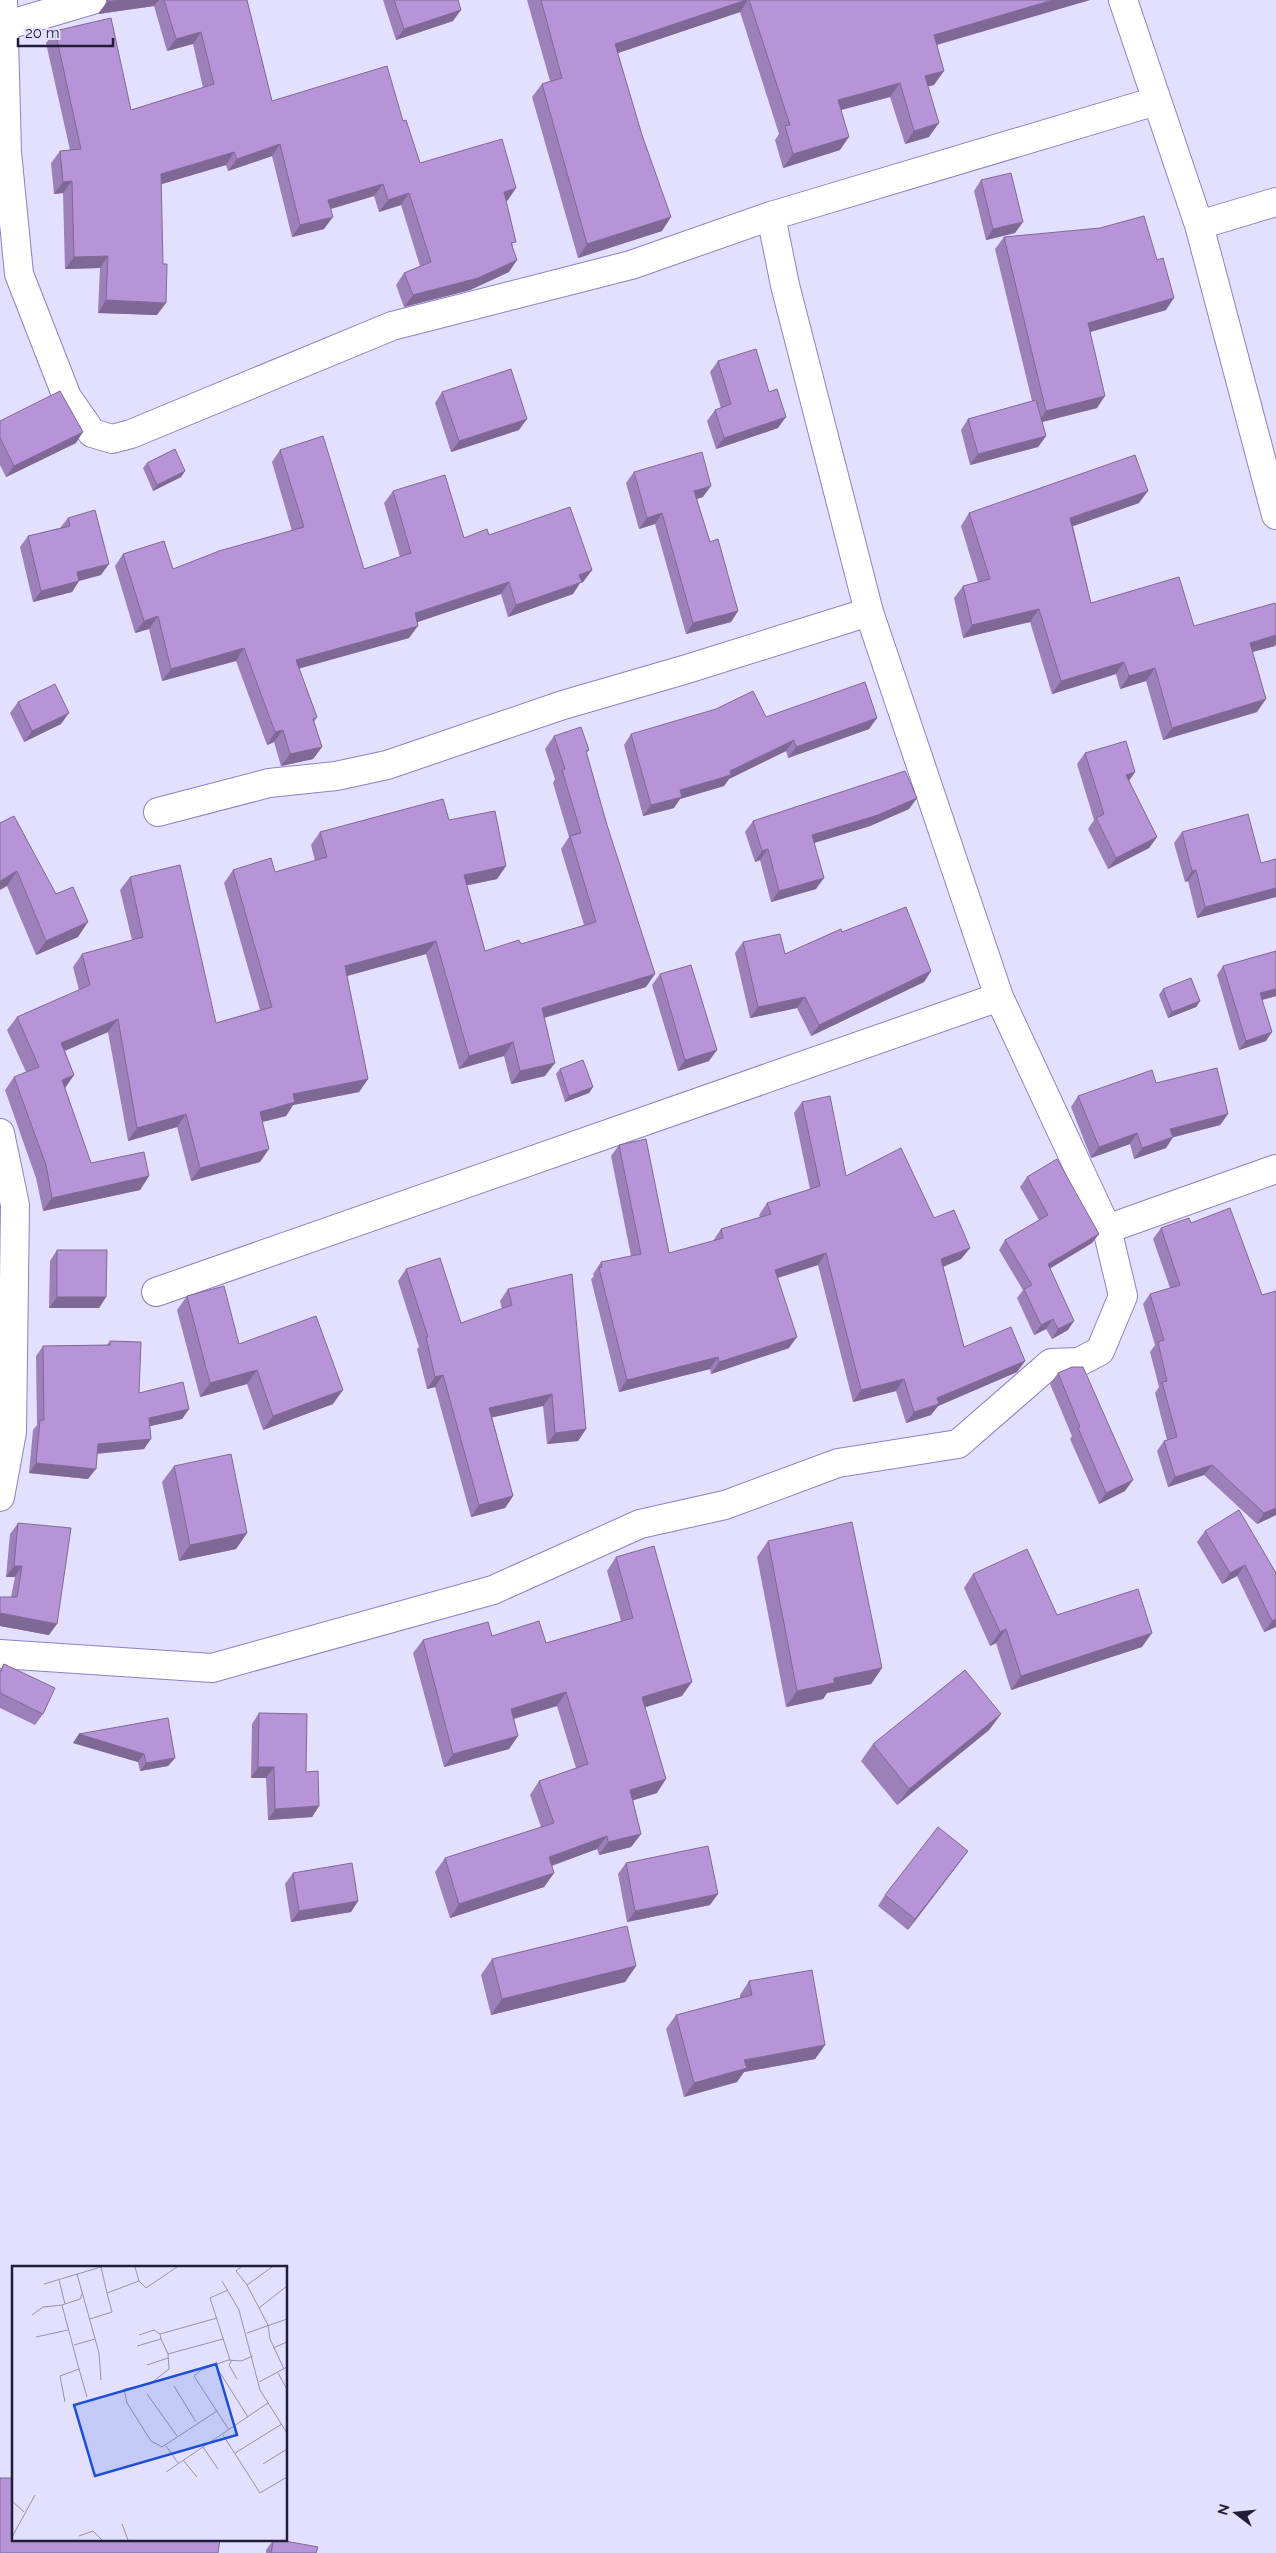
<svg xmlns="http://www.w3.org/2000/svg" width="1276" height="2553" viewBox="0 0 1276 2553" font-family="Raleway,sans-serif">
<rect width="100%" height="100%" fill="#e2e0fe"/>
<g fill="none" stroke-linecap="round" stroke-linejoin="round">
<g stroke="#8a82c7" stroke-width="30">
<path id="minor" d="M3,0L7,152L19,274L67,397L92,433L112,439L131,434L392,326L631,265L771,216L1156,101
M1123,0L1199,225L1276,515
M4,26L92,0
M1199,225L1276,202
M158,812L269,783L336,776L387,765L563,705L687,669L869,612
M0,1133L15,1205L12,1432L0,1497
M1107,1229L1276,1169
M156,1292L999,997
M0,1654L212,1668L493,1590L640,1524L725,1505L838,1463L958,1444L1051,1363L1079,1362L1100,1351L1123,1296L1107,1229L999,997L869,612L785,285L771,216"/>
</g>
<use href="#minor" stroke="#fff" stroke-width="28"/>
</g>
<path fill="#9d7fb9" d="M107,0H247L272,101L403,121L420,163L508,200L506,201L513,247L509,272L470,290L404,307L396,285L404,273L420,266L401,205L379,212L374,196L331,209L324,229L292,237L272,156L228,171L226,165L161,184L157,315L98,313L100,268L65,269L63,193L54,194L51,163L60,151L70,150L46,43L55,31L131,110L203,88L193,44L167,51L154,6L98,14L107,2Z
M383,0H458L453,21L396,40Z
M527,0H1090L937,45L934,85L928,86L929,137L905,144L890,97L841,110L840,150L783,168L775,140L779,134L740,12L618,53L662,231L578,258L532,97L542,84L550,81Z
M981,180L1015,233L986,240L974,191Z
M1004,237L1166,310L1090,332L1097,408L1042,422L1046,436L1038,447L970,465L961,430L968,419L1032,401L995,249Z
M718,361L778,428L716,449L707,421L715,410L721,408L710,372Z
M442,392L519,430L451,452L435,403Z
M0,421L76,443L6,477L0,465Z
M280,450L364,569L400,557L384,503L393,491L464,538L489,535L592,570L583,582L580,583L573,594L508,617L501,594L417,622L409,638L299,668L317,717L314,722L322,747L313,759L281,766L274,742L267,745L236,661L162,681L149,629L135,633L115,566L123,554L173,569L292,531L272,462Z
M147,463L185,471L181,477L153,491L143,468Z
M634,472L703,497L697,499L710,542L738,611L731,622L686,634L655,524L639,529L626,483Z
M1139,503L1073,526L1091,603L1275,646L1252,652L1257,712L1163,740L1146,681L1120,689L1116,674L1052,694L1030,622L963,638L954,598L963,586L978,582L961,526L969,513Z
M68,518L101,575L79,581L72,592L33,602L20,547L28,536L60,528Z
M18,702L61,724L24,742L10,713Z
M766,717L877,718L869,729L788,758L786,751L729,779L724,786L680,799L674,808L643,816L624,745L631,734Z
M554,736L589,750L586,754L646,987L544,1018L545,1076L511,1084L504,1056L459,1069L426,954L347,976L368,1079L359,1092L293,1105L286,1116L262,1122L260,1162L191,1181L177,1127L128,1141L108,1032L65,1051L74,1075L65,1088L91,1163L149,1176L140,1190L43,1211L36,1178L5,1090L14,1077L26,1072L7,1030L17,1017L79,990L73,967L82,954L132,940L120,890L130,877L216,1023L260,1010L224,883L233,870L275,872L315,861L311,845L320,832L449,820L506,866L497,879L467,885L485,951L521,944L584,925L561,849L569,837L553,783L555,779L545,749Z
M1085,753L1135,772L1129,781L1157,837L1149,848L1108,869L1088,829L1094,820L1077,764Z
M917,798L909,809L870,826L814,843L816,889L771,902L760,860L755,862L745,832L753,821Z
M0,823L78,937L36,955L7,886Z
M1182,832L1261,863L1276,859V897L1197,918L1188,881L1185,882L1174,843Z
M842,932L931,971L924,982L811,1036L797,1008L750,1018L735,953L743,942L785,954Z
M1276,951V996L1262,1000L1266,1041L1239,1050L1217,975L1223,966Z
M660,974L709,1061L678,1071L652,985Z
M1163,989L1200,1001L1196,1007L1168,1018L1159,995Z
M560,1069L593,1087L589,1093L565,1102L556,1074Z
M1156,1083L1228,1114L1220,1125L1173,1137L1166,1148L1134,1159L1130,1144L1091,1158L1071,1107L1078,1096Z
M802,1102L846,1176L934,1218L970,1248L961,1259L943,1267L964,1347L1025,1361L1017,1372L938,1406L931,1415L906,1423L896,1391L853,1402L818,1265L778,1278L789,1348L711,1374L710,1369L619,1392L591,1279L594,1276L593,1274L601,1262L631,1256L611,1156L619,1145L669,1253L713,1241L721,1229L760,1217L759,1215L767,1203L810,1189L794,1113Z
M1027,1177L1099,1234L1092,1243L1050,1268L1068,1330L1052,1339L1046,1329L1034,1335L1017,1298L1023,1290L999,1250L1005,1240L1039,1220L1020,1187Z
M1161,1228L1276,1515L1257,1524L1204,1475L1168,1487L1157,1451L1164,1441L1167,1440L1155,1393L1159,1387L1150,1352L1155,1345L1143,1304L1150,1294L1170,1288L1153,1239Z
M57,1250L106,1297L99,1308H49L50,1261Z
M406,1269L461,1323L502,1309L500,1301L508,1289L586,1429L578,1441L547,1444L543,1406L492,1417L513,1496L505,1508L471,1517L435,1387L427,1389L417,1349L419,1347L398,1281Z
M187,1296L239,1344L333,1404L263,1430L247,1384L200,1397L177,1310Z
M110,1341L139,1393L189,1409L182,1419L150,1426L144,1449L97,1454L88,1479L29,1473L33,1430L37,1425L36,1356L43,1346L107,1345Z
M1058,1373L1125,1491L1099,1504L1070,1439L1072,1436L1050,1384Z
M174,1466L247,1533L236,1549L179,1561L162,1482Z
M18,1523L49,1635L0,1626V1597H11L15,1577H6L10,1534Z
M1205,1531L1276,1573V1627L1264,1632L1237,1576L1222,1584L1197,1542Z
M768,1541L882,1668L871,1684L827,1693L823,1699L786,1707L757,1557Z
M616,1557L682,1696L645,1707L657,1793L633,1800L641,1834L631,1847L599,1855L597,1849L552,1866L554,1873L544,1887L450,1918L435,1872L445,1858L541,1827L530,1795L539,1781L576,1768L557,1706L514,1719L518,1736L509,1749L444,1767L413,1653L423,1640L492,1636L546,1643L621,1621L607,1571Z
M973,1574L1057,1615L1142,1647L1011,1690L996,1643L990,1646L964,1588Z
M4,1664L43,1714L35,1725L0,1708V1670Z
M259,1713L306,1772L319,1806L312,1817L268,1820L266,1778H251L252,1724Z
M1001,1714L989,1730L897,1805L861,1761L873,1744Z
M79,1734L175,1758L168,1766L140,1771L138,1762L73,1743Z
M968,1851L908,1930L878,1906L885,1895Z
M626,1863L710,1905L627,1922L618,1874Z
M293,1873L358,1901L351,1912L291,1922L285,1884Z
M492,1959L636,1966L625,1982L491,2015L481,1975Z
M749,1981L825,2045L815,2059L744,2072L737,2082L684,2097L666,2029L676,2015L740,1998V1995Z
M274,2539L316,2553H266V2550Z"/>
<path fill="#806896" d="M119,0H159L154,6L98,14L107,2Z
M746,0H748L740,12L606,57L615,44Z
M1053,0H1090L925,48L934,35Z
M461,10L453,21L396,40L404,29Z
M201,32L193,44L167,51L176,39Z
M944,71L934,85L915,90L925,76Z
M900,83L890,97L829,113L838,100Z
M939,123L929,137L905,144L914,131Z
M849,137L840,150L783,168L793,154Z
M280,144L272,156L228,171L237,159Z
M234,152L226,165L152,187L161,174Z
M72,181L63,193L54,194L63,182Z
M383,184L374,196L320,212L328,200Z
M516,188L508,200L495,204L504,192Z
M409,193L401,205L379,212L388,200Z
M333,217L324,229L292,237L300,225Z
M671,217L662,231L578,258L587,244Z
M1023,222L1015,233L986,240L993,229Z
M108,256L100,268L65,269L74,257Z
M517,260L509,272L470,290L404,307L413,295Z
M1174,298L1166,310L1080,335L1088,323Z
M106,300L166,303L157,315L98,313Z
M1105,396L1097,408L1038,423L1046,411Z
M786,417L778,428L716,449L724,438Z
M527,419L519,430L451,452L459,441Z
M83,432L76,443L6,477L14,466Z
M1046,436L1038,447L970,465L978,454Z
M185,471L181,477L153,491L157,485Z
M711,486L703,497L687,502L694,491Z
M1148,491L1139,503L1062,530L1070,518Z
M662,513L655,524L639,529L647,518Z
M109,564L101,575L70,583L77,572Z
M592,570L583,582L580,583L573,594L508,617L516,605L579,575Z
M79,581L72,592L33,602L41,591Z
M509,582L501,594L406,626L415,613Z
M1039,609L1030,622L963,638L972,625Z
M738,611L731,622L686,634L693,623Z
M158,616L149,629L135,633L144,621Z
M418,626L409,638L287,672L296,660Z
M1276,635V644L1275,646L1241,655L1250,643Z
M244,648L236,661L162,681L171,669Z
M1124,662L1116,674L1052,694L1061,681Z
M1155,668L1146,681L1120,689L1129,676Z
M1266,699L1257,712L1163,740L1172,728Z
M69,713L61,724L24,742L32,731Z
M877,718L869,729L788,758L796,747Z
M283,730L274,742L267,745L275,732Z
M794,740L786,751L729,779L724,786L680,799L674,808L643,816L651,805L680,790L730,771Z
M322,747L313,759L281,766L290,754Z
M1135,772L1127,783L1126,775Z
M917,798L909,809L870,826L804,846L812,835Z
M1157,837L1149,848L1108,869L1116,858Z
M768,849L760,860L755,862L762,851Z
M506,866L497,879L455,888L464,875Z
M1196,870L1188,881L1185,882L1192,871Z
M17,871L7,886L0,890V881Z
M824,878L816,889L771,902L779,891Z
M1276,888V897L1197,918L1205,907Z
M88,922L78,937L36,955L46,941Z
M436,941L426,954L336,979L345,966Z
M931,971L924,982L811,1036L819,1025Z
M655,974L646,987L533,1021L542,1008Z
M1276,989V996L1254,1002L1260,993Z
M805,997L797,1008L750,1018L758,1007Z
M1200,1001L1196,1007L1168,1018L1172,1012Z
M118,1019L108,1032L52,1056L61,1043Z
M1272,1032L1266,1041L1239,1050L1246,1041Z
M513,1042L504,1056L459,1069L469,1056Z
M717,1050L709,1061L678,1071L685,1060Z
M555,1063L545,1076L511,1084L520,1071Z
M74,1075L65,1088L62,1080Z
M368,1079L359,1092L293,1105L286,1116L250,1125L260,1112L293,1094Z
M593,1087L589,1093L565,1102L569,1096Z
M186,1114L177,1127L128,1141L137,1128Z
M1228,1114L1220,1125L1163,1140L1170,1129Z
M1137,1133L1130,1144L1091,1158L1099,1147Z
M1173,1137L1166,1148L1134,1159L1142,1148Z
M269,1149L260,1162L191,1181L200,1168Z
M149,1176L140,1190L43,1211L52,1198Z
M1099,1234L1092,1243L1041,1274L1048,1264Z
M970,1248L961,1259L933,1271L941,1259Z
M826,1253L818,1265L767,1281L775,1270Z
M57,1297H106L99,1308H49Z
M1053,1319L1046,1329L1034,1335L1041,1325Z
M1074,1321L1068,1330L1052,1339L1058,1329Z
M797,1337L789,1348L711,1374L719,1362Z
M718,1357L710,1369L619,1392L627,1380Z
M1025,1361L1017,1372L938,1406L931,1415L906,1423L914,1412L937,1398Z
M257,1370L247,1384L200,1397L210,1383Z
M443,1375L435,1387L427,1389L435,1377Z
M904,1379L896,1391L853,1402L861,1390Z
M343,1390L333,1404L263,1430L273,1416Z
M552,1394L543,1406L481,1420L489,1408Z
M189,1409L182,1419L142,1428L149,1418Z
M586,1429L578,1441L547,1444L555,1433Z
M151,1439L144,1449L91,1454L98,1444Z
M36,1463L96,1469L88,1479L29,1473Z
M1212,1465L1204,1475L1168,1487L1175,1477Z
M1133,1480L1125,1491L1099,1504L1106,1493Z
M513,1496L505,1508L471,1517L479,1505Z
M1276,1508V1515L1257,1524L1264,1513Z
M247,1533L236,1549L179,1561L190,1545Z
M1245,1565L1237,1576L1222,1584L1230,1573Z
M14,1566H22L15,1577H6Z
M0,1613L57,1624L49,1635L0,1626Z
M1276,1619V1627L1264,1632L1272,1621Z
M1006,1629L996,1643L990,1646L1000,1632Z
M1152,1633L1142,1647L1011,1690L1021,1676Z
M882,1668L871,1684L827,1693L823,1699L786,1707L797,1691L834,1678Z
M692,1682L682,1696L633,1711L642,1697Z
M566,1692L557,1706L502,1722L511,1709Z
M1001,1714L989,1730L897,1805L909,1789Z
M79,1734L144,1754L138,1762L73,1743Z
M518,1736L509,1749L444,1767L453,1754Z
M175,1758L168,1766L140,1771L146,1763Z
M258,1767H274L266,1778H251Z
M666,1779L657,1793L621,1804L630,1790Z
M319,1806L312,1817L268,1820L275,1809Z
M641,1834L631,1847L599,1855L608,1842Z
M607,1836L597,1849L539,1870L549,1857Z
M968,1851L960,1862L908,1930L915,1919Z
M554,1873L544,1887L450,1918L459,1904Z
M718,1894L710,1905L627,1922L635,1911Z
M358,1901L351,1912L291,1922L299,1911Z
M636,1966L625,1982L491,2015L502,1999Z
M825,2045L815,2059L744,2072L737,2082L684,2097L694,2083L744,2060Z"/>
<path fill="#b794d7" stroke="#806896" d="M108,0H119L107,2Z
M164,0H247L272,101L387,66L403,121L406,120L420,163L502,139L516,188L504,192L516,242L511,243L517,260L478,278L413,295L404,273L431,262L409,193L388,200L383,184L328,200L333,217L300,225L280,144L237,159L234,152L161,174L163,264H167L166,303L106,300L108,256L74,257L72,181L63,182L60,151L81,149L55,31L111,18L131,110L214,84L201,32L176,39Z
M394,0H458L461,10L404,29Z
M541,0H746L615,44L642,135L671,217L587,244L542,84L562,78Z
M749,0H1053L934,35L944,71L925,76L939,123L914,131L900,83L838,100L849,137L793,154L785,126L790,125Z
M1011,173L1023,222L993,229L981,180Z
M1144,216L1157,260L1163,258L1174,298L1088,323L1105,396L1046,411L1004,237L1100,228Z
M756,349L769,392L777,389L786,417L724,438L715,410L731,404L718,361Z
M511,369L527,419L459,441L442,392Z
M60,391L83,432L14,466L0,438V421Z
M1036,400L1046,436L978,454L968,419Z
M323,436L364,569L411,553L393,491L445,475L464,538L487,529L489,535L570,507L592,570L579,575L582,582L516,605L509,582L415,613L418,626L296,660L317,717L313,719L322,747L290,754L283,730L275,732L244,648L171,669L158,616L144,621L123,554L164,541L173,569L219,551L304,527L280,450Z
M175,449L185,471L157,485L147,463Z
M702,452L711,486L694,491L710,542L718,539L738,611L693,623L662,513L647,518L634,472Z
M1135,455L1148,491L1070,518L1091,603L1179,577L1194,626L1275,603L1276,607V635L1250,643L1266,699L1172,728L1155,668L1129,676L1124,662L1061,681L1039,609L972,625L963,586L990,579L969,513Z
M95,510L109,564L77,572L79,581L41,591L28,536L70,526L68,518Z
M865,682L877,718L796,747L794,740L730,771L731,775L680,790L682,797L651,805L631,734L716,709L753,691L766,717Z
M55,684L69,713L32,731L18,702Z
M581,727L589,750L586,751L607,825L655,974L542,1008L555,1063L520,1071L513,1042L469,1056L436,941L345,966L368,1079L293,1094L295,1102L260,1112L269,1149L200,1168L186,1114L137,1128L118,1019L61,1043L74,1075L62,1080L91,1163L144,1152L149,1176L52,1198L46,1165L14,1077L39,1067L17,1017L90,985L82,954L143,937L130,877L180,865L216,1023L272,1007L233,870L271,858L275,872L327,857L320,832L443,799L449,820L495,811L506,866L464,875L485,951L519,940L521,944L596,922L570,836L581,833L562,770L565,769L554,736Z
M1126,741L1135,772L1126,775L1157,837L1116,858L1096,818L1104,814L1085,753Z
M905,771L917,798L878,815L812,835L824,878L779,891L768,849L762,851L753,821Z
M1248,814L1261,863L1276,859V888L1205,907L1196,870L1192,871L1182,832Z
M14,816L56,894L73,887L88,922L46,941L17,871L0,881V823Z
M906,907L931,971L819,1025L805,997L758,1007L743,942L780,934L785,954L841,929L842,932Z
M1276,951V989L1260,993L1272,1032L1246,1041L1223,966Z
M691,965L717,1050L685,1060L660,974Z
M1191,978L1200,1001L1172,1012L1163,989Z
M583,1060L593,1087L569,1096L560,1069Z
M1217,1068L1228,1114L1170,1129L1173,1137L1142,1148L1137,1133L1099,1147L1078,1096L1152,1070L1156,1083Z
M830,1096L846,1176L901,1148L934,1218L954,1210L970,1248L941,1259L964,1347L1011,1327L1025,1361L937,1398L939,1404L914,1412L904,1379L861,1390L826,1253L775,1270L797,1337L719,1362L718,1357L627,1380L599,1268L602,1267L601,1262L641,1254L619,1145L646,1139L669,1253L723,1238L721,1229L771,1214L767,1203L820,1186L802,1102Z
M1057,1159L1099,1234L1048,1264L1074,1321L1058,1329L1053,1319L1041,1325L1024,1289L1032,1285L1005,1240L1048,1215L1027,1177Z
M1230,1208L1262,1295L1276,1291V1508L1264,1513L1212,1465L1175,1477L1164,1441L1177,1437L1162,1382L1167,1381L1158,1342L1164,1340L1150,1294L1180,1285L1161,1228L1189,1218L1191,1223Z
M57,1250H107L106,1297H57Z
M440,1258L461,1323L512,1305L508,1289L572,1274L586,1429L555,1433L552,1394L489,1408L513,1496L479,1505L443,1375L435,1377L426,1337H428L406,1269Z
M224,1286L239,1344L316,1316L343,1390L273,1416L257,1370L210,1383L187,1296Z
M110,1341L141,1342L139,1393L183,1382L189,1409L149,1418L151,1439L98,1444L96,1469L36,1463L40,1420H44L43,1346L110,1345Z
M1072,1367H1083L1133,1480L1106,1493L1078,1428L1080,1427L1058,1373Z
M231,1454L247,1533L190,1545L174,1466Z
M1239,1510L1276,1573V1619L1272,1621L1245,1565L1230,1573L1205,1531Z
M852,1522L882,1668L834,1678V1683L797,1691L768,1541Z
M18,1523L71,1528L57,1624L0,1613V1597H17L22,1566H14Z
M654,1546L692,1682L642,1697L666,1779L630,1790L641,1834L608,1842L607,1836L549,1857L554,1873L459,1904L445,1858L554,1823L539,1781L588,1764L566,1692L511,1709L518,1736L453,1754L423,1640L488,1622L492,1636L539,1621L546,1643L633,1618L616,1557Z
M1027,1549L1057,1615L1138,1589L1152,1633L1021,1676L1006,1629L1000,1632L973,1574Z
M4,1664L55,1688L43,1714L0,1693V1673Z
M965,1670L1001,1714L909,1789L873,1744Z
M259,1713L307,1714L306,1772L318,1771L319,1806L275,1809L274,1767H258Z
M168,1718L175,1758L146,1763L144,1754L79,1734Z
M938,1827L968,1851L915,1919L885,1895Z
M708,1846L718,1894L635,1911L626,1863Z
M352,1863L358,1901L299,1911L293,1873Z
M627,1926L636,1966L502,1999L492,1959Z
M812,1970L825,2045L744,2060L747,2068L694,2083L676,2015L752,1995L749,1981Z
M0,2478H14V2539H220L218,2553H0Z
M274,2539L318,2547L316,2553H271Z"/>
<g transform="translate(12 2266)">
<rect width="275" height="275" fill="#e2e0fe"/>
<path fill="none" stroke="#9592af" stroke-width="1" d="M89,1L95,27L127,15L123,1M229,1L224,5L235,19L256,59L258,73L272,103M65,8L87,87L89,114M47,14L53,38M127,15L134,22L165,1M210,15L227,44L248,124L275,167M32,18L89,1M235,19L260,1M216,24L198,32L218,94M247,42L275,20M20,49L31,41L50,39M78,53L100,46L95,27M235,67L275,53M148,68L205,52M127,69L142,64L148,68M24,71L56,64M149,73L156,88L157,103L138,118L112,123L115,137L139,175L150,181L205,145M62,79L83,73M125,80L149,73L148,68M261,82L275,76M156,88L211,73M220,94L217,99L225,113M135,99L156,92M203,99L236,151M67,103L75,131M266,107L275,123M247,116L275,101M162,120L184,156M135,128L165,170M53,136L48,110L67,103L50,39L68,33L70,28M217,164L182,110L189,104L216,94L229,95L241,90M211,169L248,227L275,211M154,180L166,197M191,181L206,203M223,187L270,158M171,194L185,211M251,198L275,183M154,206L256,137M0,235L12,246M110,258L116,274M67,270L81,265L90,274M0,271L23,229"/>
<path fill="#1d4ed8" fill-opacity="0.15" stroke="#1d4ed8" stroke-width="2.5" d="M204,98L225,169L83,210L62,139Z"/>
<rect width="275" height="275" fill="none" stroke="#211d39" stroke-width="2.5"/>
</g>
<g transform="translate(1236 2513) rotate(286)" stroke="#e2e0fe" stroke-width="4" paint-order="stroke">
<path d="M0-4L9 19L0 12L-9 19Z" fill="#211d39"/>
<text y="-8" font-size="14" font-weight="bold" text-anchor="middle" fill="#211d39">N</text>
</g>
<path d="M18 38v8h95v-8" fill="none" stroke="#211d39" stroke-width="2.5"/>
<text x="25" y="38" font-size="15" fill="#211d39" stroke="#e2e0fe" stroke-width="4" paint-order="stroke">20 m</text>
</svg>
